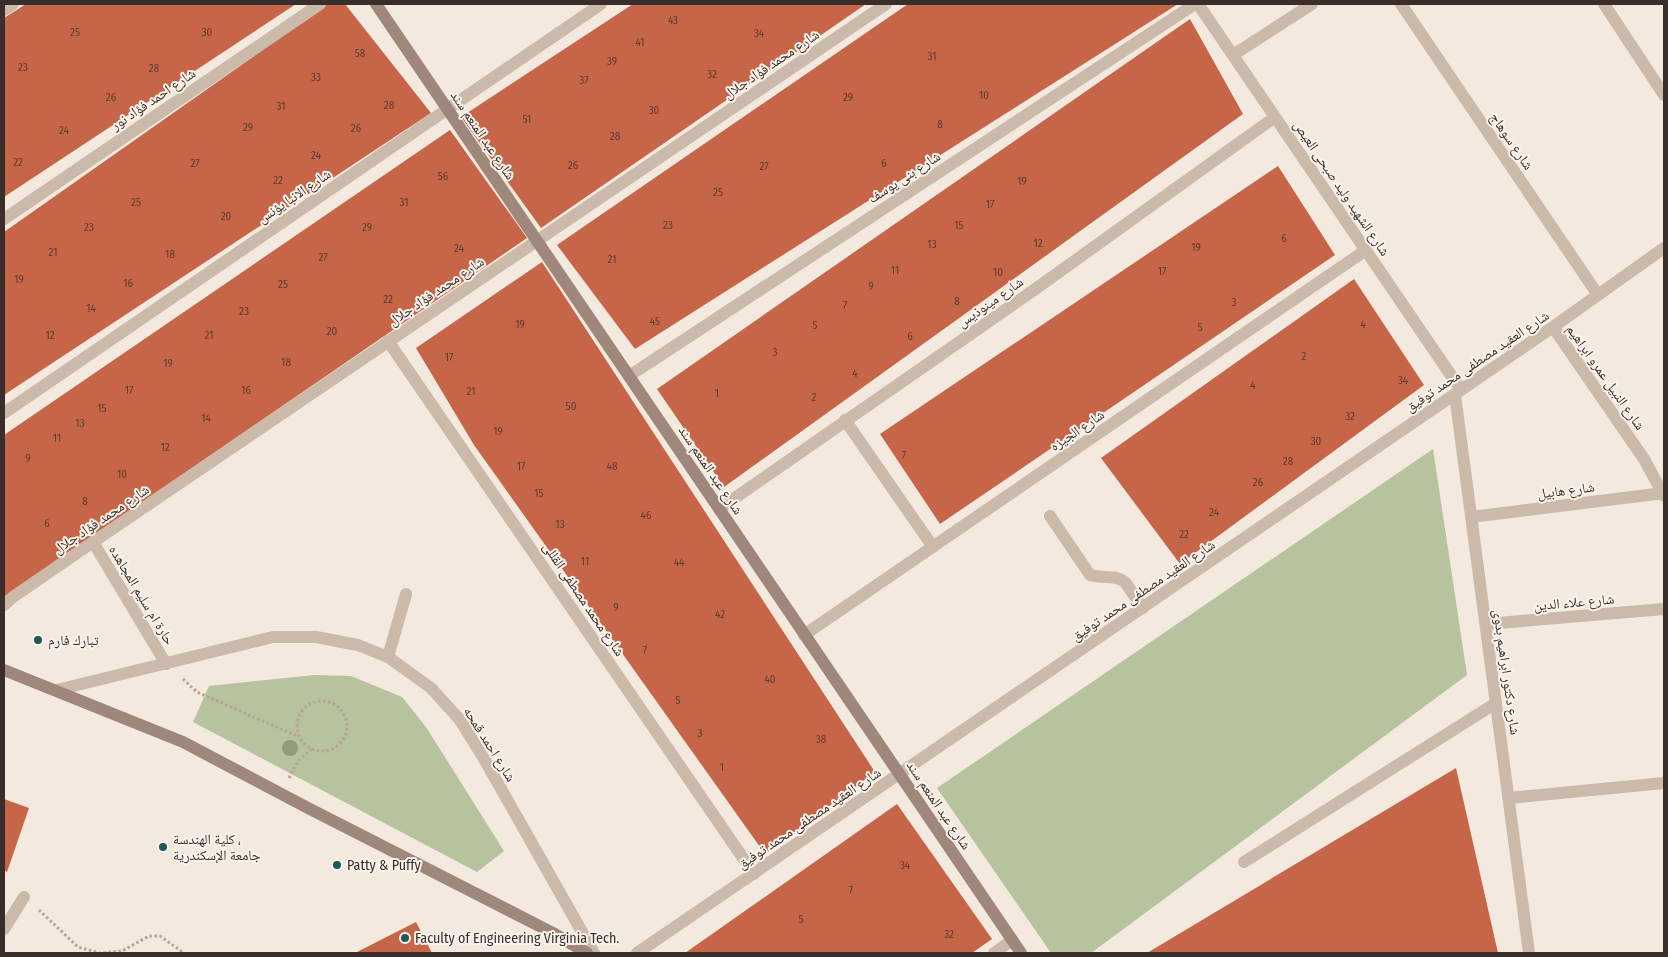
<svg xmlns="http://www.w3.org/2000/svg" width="1668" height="957" viewBox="0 0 1668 957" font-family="'Fira Sans Condensed','Noto Naskh Arabic',sans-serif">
<rect width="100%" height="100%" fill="#f3e9de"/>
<path fill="#b7c29e" d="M1433,449L1467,675L1091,953H1051L937,788Z
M314,675L351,676L402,697L426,727L504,851L477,872L193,722L209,686Z"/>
<path fill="#c76548" d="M26,4H296L4,197V18Z
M328,4H345L431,113L4,395V232Z
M633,4H866L541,228L461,117Z
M908,4H1178L635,349L557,245Z
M1190,19L1243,114L724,487L657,389Z
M450,130L527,238L4,597V435Z
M1278,166L1335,255L940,524L880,434Z
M542,262L875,772L765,854L474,445L416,348Z
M1354,279L1424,385L1180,564L1101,458Z
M1456,768L1498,953H1147Z
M4,799L29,808L7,872L4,870Z
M897,804L992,939L972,953H685Z
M416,922L432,953H355Z"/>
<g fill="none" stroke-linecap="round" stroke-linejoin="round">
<path stroke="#b7a394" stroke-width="3" stroke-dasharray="2.5 2.5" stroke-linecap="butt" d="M183,679L197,692L299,737
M297 726a25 25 0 1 1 50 0a25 25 0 1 1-50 0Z
M289,778L298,761L312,749
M39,910L78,947L100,953L122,951L149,936H160L184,953"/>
<path stroke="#cbb9aa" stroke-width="12" d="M1050,516L1090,575C1103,579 1114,574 1125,582L1143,608
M388,657L406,594
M1244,862L1496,703
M4,929L24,897"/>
<path stroke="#cbb9aa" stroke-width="12" d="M1198,4L1461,390
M1401,4L1598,295
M1604,4L1664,95
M4,10L13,4
M1233,55L1312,4
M4,219L320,4
M1553,327L1644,459L1664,496
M388,341L754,874
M629,376L1195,4
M1455,395L1529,953
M4,413L601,4
M845,420L933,547
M719,509L1034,290L1275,117
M1471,517L1664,493
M93,542L166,664
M4,605L13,597L93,542L886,4
M1486,624L1664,609
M804,635L1366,250
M57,690L273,637H316L358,645L388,657L431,688L460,720L483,757L594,953
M1509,798L1664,783
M637,953L1553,327L1664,248
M994,953L1012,940"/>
<path stroke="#9f877b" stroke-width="12" d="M376,4L1021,953
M4,670L183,742L308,808L553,933L587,953"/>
</g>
<circle fill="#95997d" cx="290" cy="748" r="8"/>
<g fill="#1e585b" stroke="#faf3eb" stroke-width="2">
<circle cx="38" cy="640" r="5"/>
<circle cx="163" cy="847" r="5"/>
<circle cx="337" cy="865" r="5"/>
<circle cx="405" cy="938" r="5"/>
</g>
<g text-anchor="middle" stroke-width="4" stroke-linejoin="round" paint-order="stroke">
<g font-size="11" fill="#5c3c31">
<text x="673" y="24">43</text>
<text x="75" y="36">25</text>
<text x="207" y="36">30</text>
<text x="759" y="37">34</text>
<text x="640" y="46">41</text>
<text x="360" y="57">58</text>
<text x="932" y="60">31</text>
<text x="612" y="65">39</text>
<text x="23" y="71">23</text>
<text x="154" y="72">28</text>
<text x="712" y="78">32</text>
<text x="316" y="81">33</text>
<text x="584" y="84">37</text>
<text x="984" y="99">10</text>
<text x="111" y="101">26</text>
<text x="848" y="101">29</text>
<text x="389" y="109">28</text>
<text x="281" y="110">31</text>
<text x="654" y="114">30</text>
<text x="527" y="123">51</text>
<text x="940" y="128">8</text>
<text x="248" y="131">29</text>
<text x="356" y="132">26</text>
<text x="64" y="134">24</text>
<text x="615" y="140">28</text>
<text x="316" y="159">24</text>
<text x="18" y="166">22</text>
<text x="195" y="167">27</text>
<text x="884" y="167">6</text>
<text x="573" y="169">26</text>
<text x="764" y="170">27</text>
<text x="443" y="180">56</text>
<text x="278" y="184">22</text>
<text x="1022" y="185">19</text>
<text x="718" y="196">25</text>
<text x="136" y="206">25</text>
<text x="404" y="206">31</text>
<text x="990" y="208">17</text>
<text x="226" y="220">20</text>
<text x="668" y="229">23</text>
<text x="959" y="229">15</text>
<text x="89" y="231">23</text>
<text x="367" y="231">29</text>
<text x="1284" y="242">6</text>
<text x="1038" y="247">12</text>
<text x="932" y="248">13</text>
<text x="1196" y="251">19</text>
<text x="459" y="252">24</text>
<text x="53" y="256">21</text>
<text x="170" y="258">18</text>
<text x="323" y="261">27</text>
<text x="612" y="263">21</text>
<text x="895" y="274">11</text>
<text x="1162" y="275">17</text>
<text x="998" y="276">10</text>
<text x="19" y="283">19</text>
<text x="128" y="287">16</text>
<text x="283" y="288">25</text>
<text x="871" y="290">9</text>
<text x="388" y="303">22</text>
<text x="957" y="305">8</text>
<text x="1234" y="306">3</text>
<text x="845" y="309">7</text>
<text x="91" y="312">14</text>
<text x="244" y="315">23</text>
<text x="655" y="325">45</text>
<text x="520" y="328">19</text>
<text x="1363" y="328">4</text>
<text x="815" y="329">5</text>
<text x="1200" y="331">5</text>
<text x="332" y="335">20</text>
<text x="50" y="339">12</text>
<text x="209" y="339">21</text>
<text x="910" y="340">6</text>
<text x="775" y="356">3</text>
<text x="1304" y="360">2</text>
<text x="449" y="361">17</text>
<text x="286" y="366">18</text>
<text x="168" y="367">19</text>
<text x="855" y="377">4</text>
<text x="1403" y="384">34</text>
<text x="1253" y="389">4</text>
<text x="129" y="394">17</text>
<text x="246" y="394">16</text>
<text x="471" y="395">21</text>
<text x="717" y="397">1</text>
<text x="814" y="401">2</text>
<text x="571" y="410">50</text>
<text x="102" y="412">15</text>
<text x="1350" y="420">32</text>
<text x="206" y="422">14</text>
<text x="80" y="427">13</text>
<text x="498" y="435">19</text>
<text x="57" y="442">11</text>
<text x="1316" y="445">30</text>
<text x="165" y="451">12</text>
<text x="904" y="459">7</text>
<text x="28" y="462">9</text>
<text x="1288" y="465">28</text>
<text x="521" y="470">17</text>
<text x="612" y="470">48</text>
<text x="122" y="478">10</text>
<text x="1258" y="486">26</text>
<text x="539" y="497">15</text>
<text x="85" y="505">8</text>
<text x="1214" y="516">24</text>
<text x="646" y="519">46</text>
<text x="47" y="527">6</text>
<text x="560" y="528">13</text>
<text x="1184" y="538">22</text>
<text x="585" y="565">11</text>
<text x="679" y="566">44</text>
<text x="616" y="611">9</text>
<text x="720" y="618">42</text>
<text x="645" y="654">7</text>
<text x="770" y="683">40</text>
<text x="678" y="704">5</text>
<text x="700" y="737">3</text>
<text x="821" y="743">38</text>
<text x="722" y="771">1</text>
<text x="905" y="869">34</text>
<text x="851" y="894">7</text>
<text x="801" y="923">5</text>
<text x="949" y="938">32</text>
</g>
<g font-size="14" fill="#392e29" stroke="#faf3eb">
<text transform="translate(771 64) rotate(-34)" y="5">شارع محمد فؤاد جلال</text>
<text transform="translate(153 99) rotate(-34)" y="5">شارع احمد فؤاد نور</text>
<text transform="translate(483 135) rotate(56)" y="5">شارع عبد المنعم سند</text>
<text transform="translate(1512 141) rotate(56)" y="5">شارع سوهاج</text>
<text transform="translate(904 177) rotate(-33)" y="5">شارع بنى يوسف</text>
<text transform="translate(1342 188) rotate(56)" y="5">شارع الشهيد وليد صبحى العيص</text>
<text transform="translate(294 196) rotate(-34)" y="5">شارع الانبا يؤنس</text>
<text transform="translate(436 291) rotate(-34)" y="5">شارع محمد فؤاد جلال</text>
<text transform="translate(990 302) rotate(-35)" y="5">شارع مينوذيس</text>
<text transform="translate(1477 361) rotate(-34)" y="5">شارع العقيد مصطفى محمد توفيق</text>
<text transform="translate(1606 377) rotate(55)" y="5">شارع النبيل عمرو ابراهيم</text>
<text transform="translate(1077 430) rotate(-34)" y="5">شارع الجيزه</text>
<text transform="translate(711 470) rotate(56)" y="5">شارع عبد المنعم سند</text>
<text transform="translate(1566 490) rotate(-7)" y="5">شارع هابيل</text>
<text transform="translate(101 519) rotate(-34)" y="5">شارع محمد فؤاد جلال</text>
<text transform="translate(1143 590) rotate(-34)" y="5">شارع العقيد مصطفى محمد توفيق</text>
<text transform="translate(142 595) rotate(59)" y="5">حارة ام سليم المجاهده</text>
<text transform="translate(584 599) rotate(56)" y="5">شارع محمد مصطفى القللى</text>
<text transform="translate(1574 602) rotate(-5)" y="5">شارع علاء الدين</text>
<text transform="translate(1507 672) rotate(82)" y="5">شارع دكتور ابراهيم بدوى</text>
<text transform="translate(490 744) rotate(58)" y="5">شارع احمد قمحه</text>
<text transform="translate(939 805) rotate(56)" y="5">شارع عبد المنعم سند</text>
<text transform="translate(809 818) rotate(-34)" y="5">شارع العقيد مصطفى محمد توفيق</text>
</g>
<g font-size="14" fill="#392e29" stroke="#faf3eb" text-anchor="start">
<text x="48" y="645">تبارك فارم</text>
<text x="173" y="844">كلية الهندسة ،<tspan x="173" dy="16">جامعة الإسكندرية</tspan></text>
<text x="347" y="870">Patty &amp; Puffy</text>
<text x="415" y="943">Faculty of Engineering Virginia Tech.</text>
</g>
</g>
<rect width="1668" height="957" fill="none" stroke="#392e29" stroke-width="10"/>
</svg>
